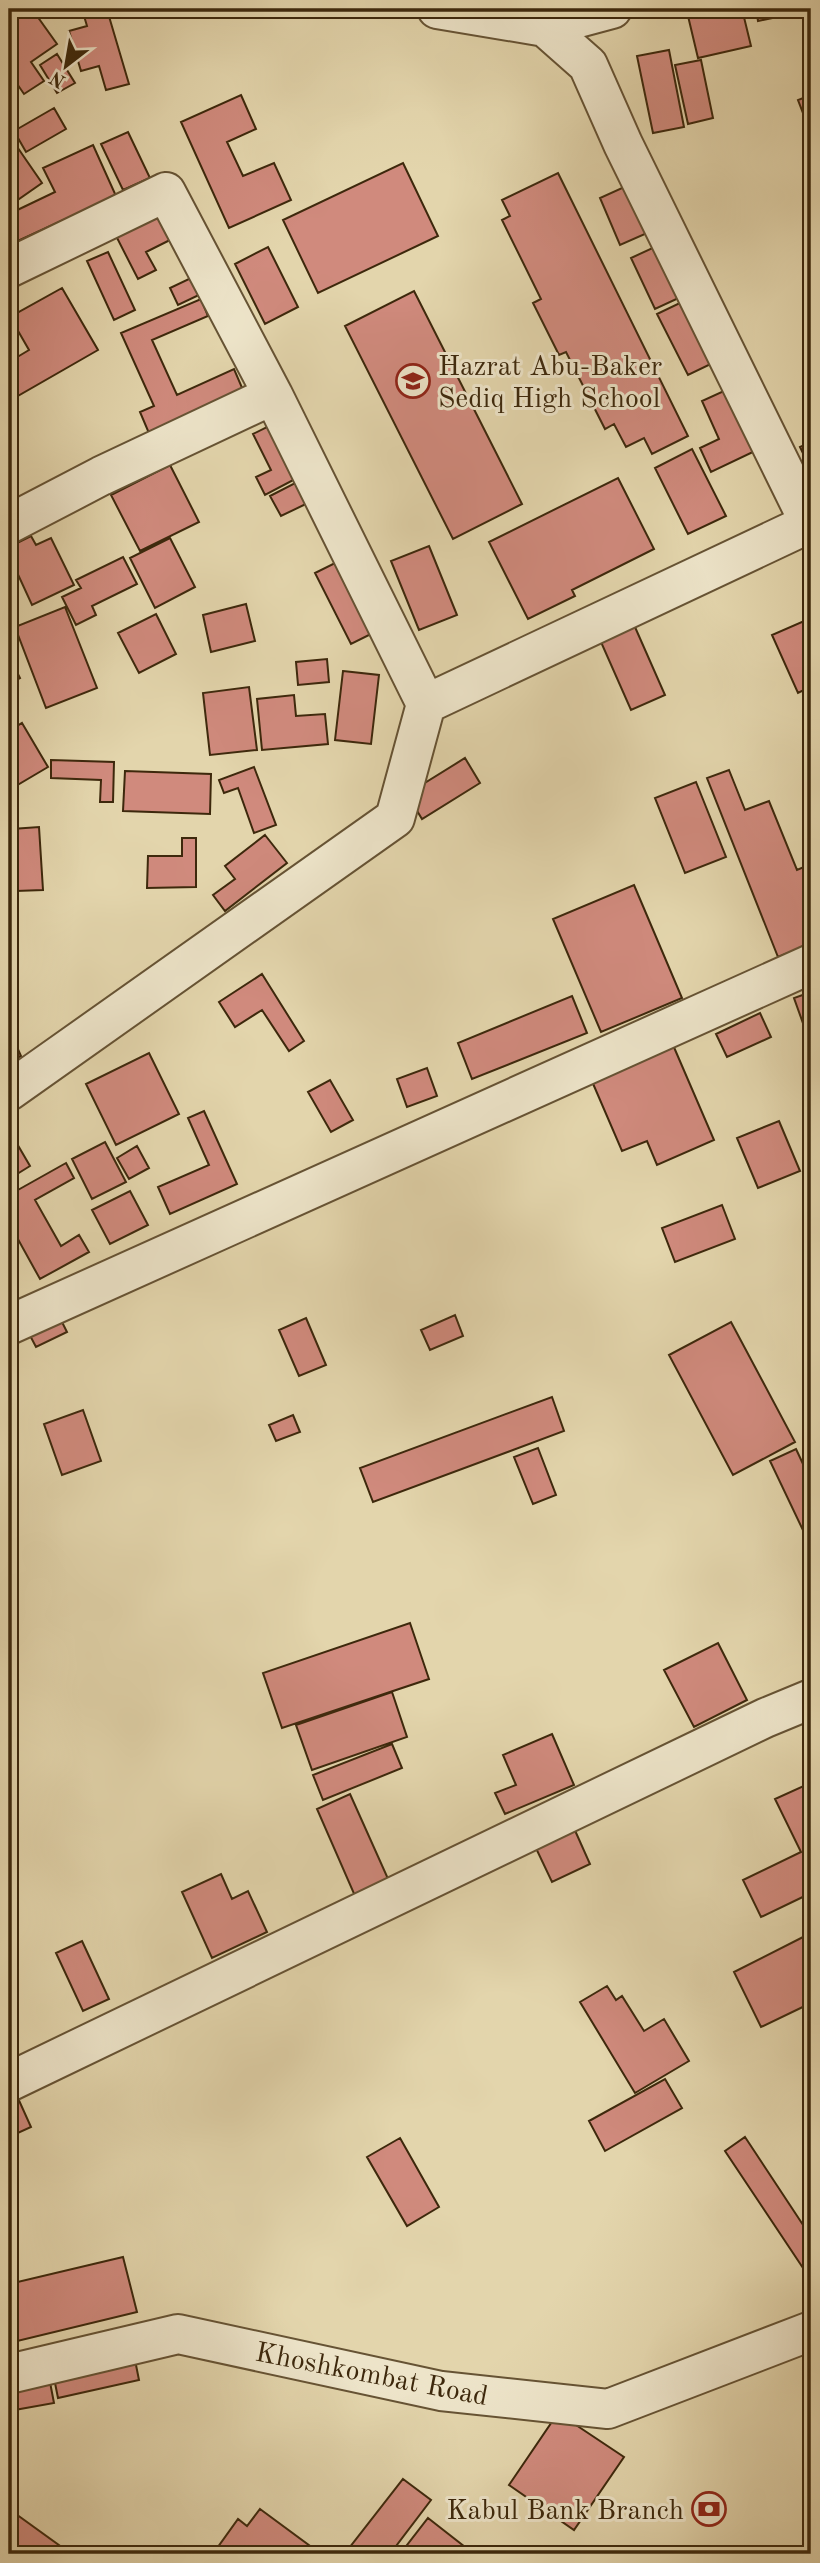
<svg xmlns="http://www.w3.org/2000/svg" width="820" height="2563" viewBox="0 0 820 2563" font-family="'Old Standard TT',serif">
<rect width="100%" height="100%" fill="#e3d5ac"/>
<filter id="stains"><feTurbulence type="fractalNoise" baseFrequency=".00286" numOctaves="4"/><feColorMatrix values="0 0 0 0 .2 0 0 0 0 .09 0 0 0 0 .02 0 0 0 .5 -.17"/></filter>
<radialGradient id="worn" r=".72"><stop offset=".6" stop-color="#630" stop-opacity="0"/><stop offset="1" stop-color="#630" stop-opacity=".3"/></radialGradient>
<path fill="#d08a7d" stroke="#3d280c" stroke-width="2" d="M9,9H32L57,44L31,62L44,81L24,94L11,75L9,77Z
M82,9H124L108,13L129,84L106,90L99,66L81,71L69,31L87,26Z
M720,9H742L751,46L698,58L688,16Z
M756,9H811V10L758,21Z
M669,50L684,127L653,133L637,56Z
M57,54L75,83L57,93L40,65Z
M701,60L713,118L688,124L675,65Z
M241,95L256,129L227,142L243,176L274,163L291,200L229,228L181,122Z
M811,95V134L798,100Z
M54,108L66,129L26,152L14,131Z
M128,132L150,178L123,190L101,144Z
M11,138L42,183L9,206V140Z
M93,145L116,196L9,245V214L55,192L43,168Z
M403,163L438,236L318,293L283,220Z
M558,173L688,436L652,454L644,438L626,447L614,424L605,429L566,352L559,355L533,303L541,299L502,220L510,216L502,200Z
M633,183L654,230L620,245L600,198Z
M158,207L174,238L146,252L156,270L138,279L113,230Z
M659,245L683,296L655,309L631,258Z
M268,247L298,307L265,324L235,264Z
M108,252L135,310L114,320L87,261Z
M193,277L201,294L178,305L170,288Z
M62,288L98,350L9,401V362L29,350L10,317Z
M414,291L522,504L453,539L345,326Z
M201,299L208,316L152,340L177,395L234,369L246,397L151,438L140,412L154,406L121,333Z
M686,300L717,361L688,375L657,314Z
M726,390L755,451L711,472L700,448L719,439L702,401Z
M271,425L299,477L265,495L256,477L271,470L253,434Z
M811,442V470L800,447Z
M692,449L726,516L688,534L655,468Z
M170,465L199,522L140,551L111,495Z
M618,478L654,549L572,590L575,596L528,619L489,542Z
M299,481L310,502L281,516L270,496Z
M31,536L36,545L51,538L74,585L32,605L9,555V547Z
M170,538L195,587L155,608L130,558Z
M429,546L457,615L419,630L391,561Z
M123,557L137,584L92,606L96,615L76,625L62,597L81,588L76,580Z
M337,562L373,633L351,644L315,573Z
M246,604L255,641L211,652L203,615Z
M65,607L97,688L46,708L15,627Z
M156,614L176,654L139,673L118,633Z
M631,618L665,695L631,710L597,633Z
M811,618V690L810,687L798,693L772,635Z
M9,656L20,678L9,684Z
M327,659L329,682L298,685L296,662Z
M343,671L379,675L371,744L335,740Z
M249,687L257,750L210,755L203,693Z
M294,695L296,716L325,714L328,744L262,750L257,699Z
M22,723L48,767L9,790V731Z
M465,758L480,783L422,819L407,794Z
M51,760L114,762L113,802H100L101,780L51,778Z
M254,767L276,825L254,833L238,788L224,793L219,780Z
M729,770L745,810L769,801L797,870L811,864V944L778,957L707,778Z
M125,771L211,774L210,814L123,811Z
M696,782L726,857L685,873L655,798Z
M39,827L43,890L16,891L12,829Z
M265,835L287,863L225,911L213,895L235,879L225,866Z
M182,838H196V887L147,888L148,856H182Z
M634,885L682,998L601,1032L553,919Z
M262,974L304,1041L289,1051L262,1010L235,1027L219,1002Z
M811,992V1043H810L794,998Z
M572,996L587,1033L472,1079L458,1043Z
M760,1013L771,1037L727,1057L716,1034Z
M9,1029L21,1056L9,1062Z
M673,1045L714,1140L657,1165L647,1141L622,1151L591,1079Z
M149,1053L179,1114L116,1145L86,1084Z
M427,1068L437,1096L407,1107L397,1079Z
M330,1080L353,1120L331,1132L308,1092Z
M204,1111L237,1184L170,1214L158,1187L209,1165L188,1118Z
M779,1121L800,1171L758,1188L737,1138Z
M9,1130L30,1166L9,1179Z
M105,1142L126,1182L92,1199L72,1159Z
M137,1146L149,1168L129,1179L117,1158Z
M66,1163L74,1178L35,1200L61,1246L79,1235L89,1252L40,1279L9,1223V1195Z
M130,1191L148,1225L110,1244L92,1210Z
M722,1205L735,1239L675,1262L662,1228Z
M56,1310L67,1332L36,1347L25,1326Z
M455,1315L463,1336L430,1350L421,1330Z
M306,1318L326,1365L299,1376L279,1330Z
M731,1322L795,1442L733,1475L669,1355Z
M552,1397L564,1431L373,1502L360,1468Z
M83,1410L101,1461L62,1475L44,1424Z
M293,1415L300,1432L276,1441L269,1425Z
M538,1448L556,1495L533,1504L514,1457Z
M796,1449L811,1481V1547L770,1461Z
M410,1623L429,1679L282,1728L263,1673Z
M718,1643L747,1700L694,1727L664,1670Z
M392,1692L407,1737L312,1770L296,1725Z
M552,1734L574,1785L505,1814L495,1793L516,1785L503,1755Z
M392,1744L402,1768L323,1800L313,1775Z
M808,1784L811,1790V1893L761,1917L743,1880L801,1852L775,1799Z
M350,1794L389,1881L355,1896L317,1809Z
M573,1826L590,1864L552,1882L534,1844Z
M221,1874L232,1899L248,1891L267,1932L212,1958L182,1892Z
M811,1933V2003L761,2027L734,1972Z
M82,1941L109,1999L83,2011L56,1953Z
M607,1986L616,2000L622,1996L644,2031L664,2019L689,2061L635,2093L580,2002Z
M665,2079L682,2108L605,2151L589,2121Z
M17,2096L31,2127L9,2137V2100Z
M745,2137L811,2237V2280L725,2151Z
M400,2138L439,2207L407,2226L367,2157Z
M123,2257L137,2312L9,2343V2284Z
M134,2355L139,2380L58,2398L53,2373Z
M49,2377L54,2403L9,2411V2385Z
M558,2413L624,2457L574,2530L509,2485Z
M403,2479L431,2500L390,2554H349L346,2552Z
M9,2509L63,2548L59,2554H9Z
M260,2509L321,2554H220L215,2551L238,2519L247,2526Z
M428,2518L474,2554H400Z"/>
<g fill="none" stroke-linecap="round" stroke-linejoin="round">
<g stroke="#665334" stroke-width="42">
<path id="minor" d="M437,9L545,27L588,65L623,144L811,526
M545,27L612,9
M9,268L166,192L273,395L426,704
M9,524L101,476L273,395
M9,1091L395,818L426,704L810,523
M9,1325L811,964
M9,2082L765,1718L811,1699"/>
</g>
<g stroke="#665334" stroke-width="42">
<path id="tertiary" d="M9,2374L178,2334L441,2391L608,2409L811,2331"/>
</g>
<use href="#minor" stroke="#ede4c9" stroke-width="38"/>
<use href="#tertiary" stroke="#ede4c9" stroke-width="38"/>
</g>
<defs>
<g id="school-ring" transform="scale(1.75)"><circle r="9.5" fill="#ede4c9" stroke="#8f2418" stroke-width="1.5"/><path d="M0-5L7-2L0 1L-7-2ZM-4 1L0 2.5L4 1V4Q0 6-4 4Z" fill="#8f2418"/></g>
<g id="bank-ring" transform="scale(1.75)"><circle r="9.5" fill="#ede4c9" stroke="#8f2418" stroke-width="1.5"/><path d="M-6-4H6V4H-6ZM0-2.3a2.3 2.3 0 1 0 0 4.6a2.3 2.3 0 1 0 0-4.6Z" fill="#8f2418"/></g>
</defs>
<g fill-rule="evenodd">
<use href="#school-ring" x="413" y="381"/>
<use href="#bank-ring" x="709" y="2509"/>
</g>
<g text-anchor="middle" stroke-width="6" stroke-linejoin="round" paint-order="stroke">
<g font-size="28" fill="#3d280c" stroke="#ede4c9" text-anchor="start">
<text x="438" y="375">Hazrat Abu-Baker<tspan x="438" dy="32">Sediq High School</tspan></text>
<text x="684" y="2519" text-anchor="end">Kabul Bank Branch</text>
</g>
<g font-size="28" fill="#3d280c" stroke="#ede4c9">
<text transform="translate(372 2373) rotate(11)" y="10">Khoshkombat Road</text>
</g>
</g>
<rect width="820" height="2563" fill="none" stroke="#e3d5ac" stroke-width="35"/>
<rect x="10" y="10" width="799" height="2542" fill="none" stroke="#3d280c" stroke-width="3.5"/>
<rect x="18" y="18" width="785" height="2528" fill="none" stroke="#3d280c" stroke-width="2"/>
<g transform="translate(66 66) rotate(211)" stroke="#ede4c9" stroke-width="5" paint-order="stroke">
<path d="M0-5L12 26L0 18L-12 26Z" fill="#3d280c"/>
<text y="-10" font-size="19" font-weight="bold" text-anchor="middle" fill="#3d280c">N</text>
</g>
<rect width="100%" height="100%" filter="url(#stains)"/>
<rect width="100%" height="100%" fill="url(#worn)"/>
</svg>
